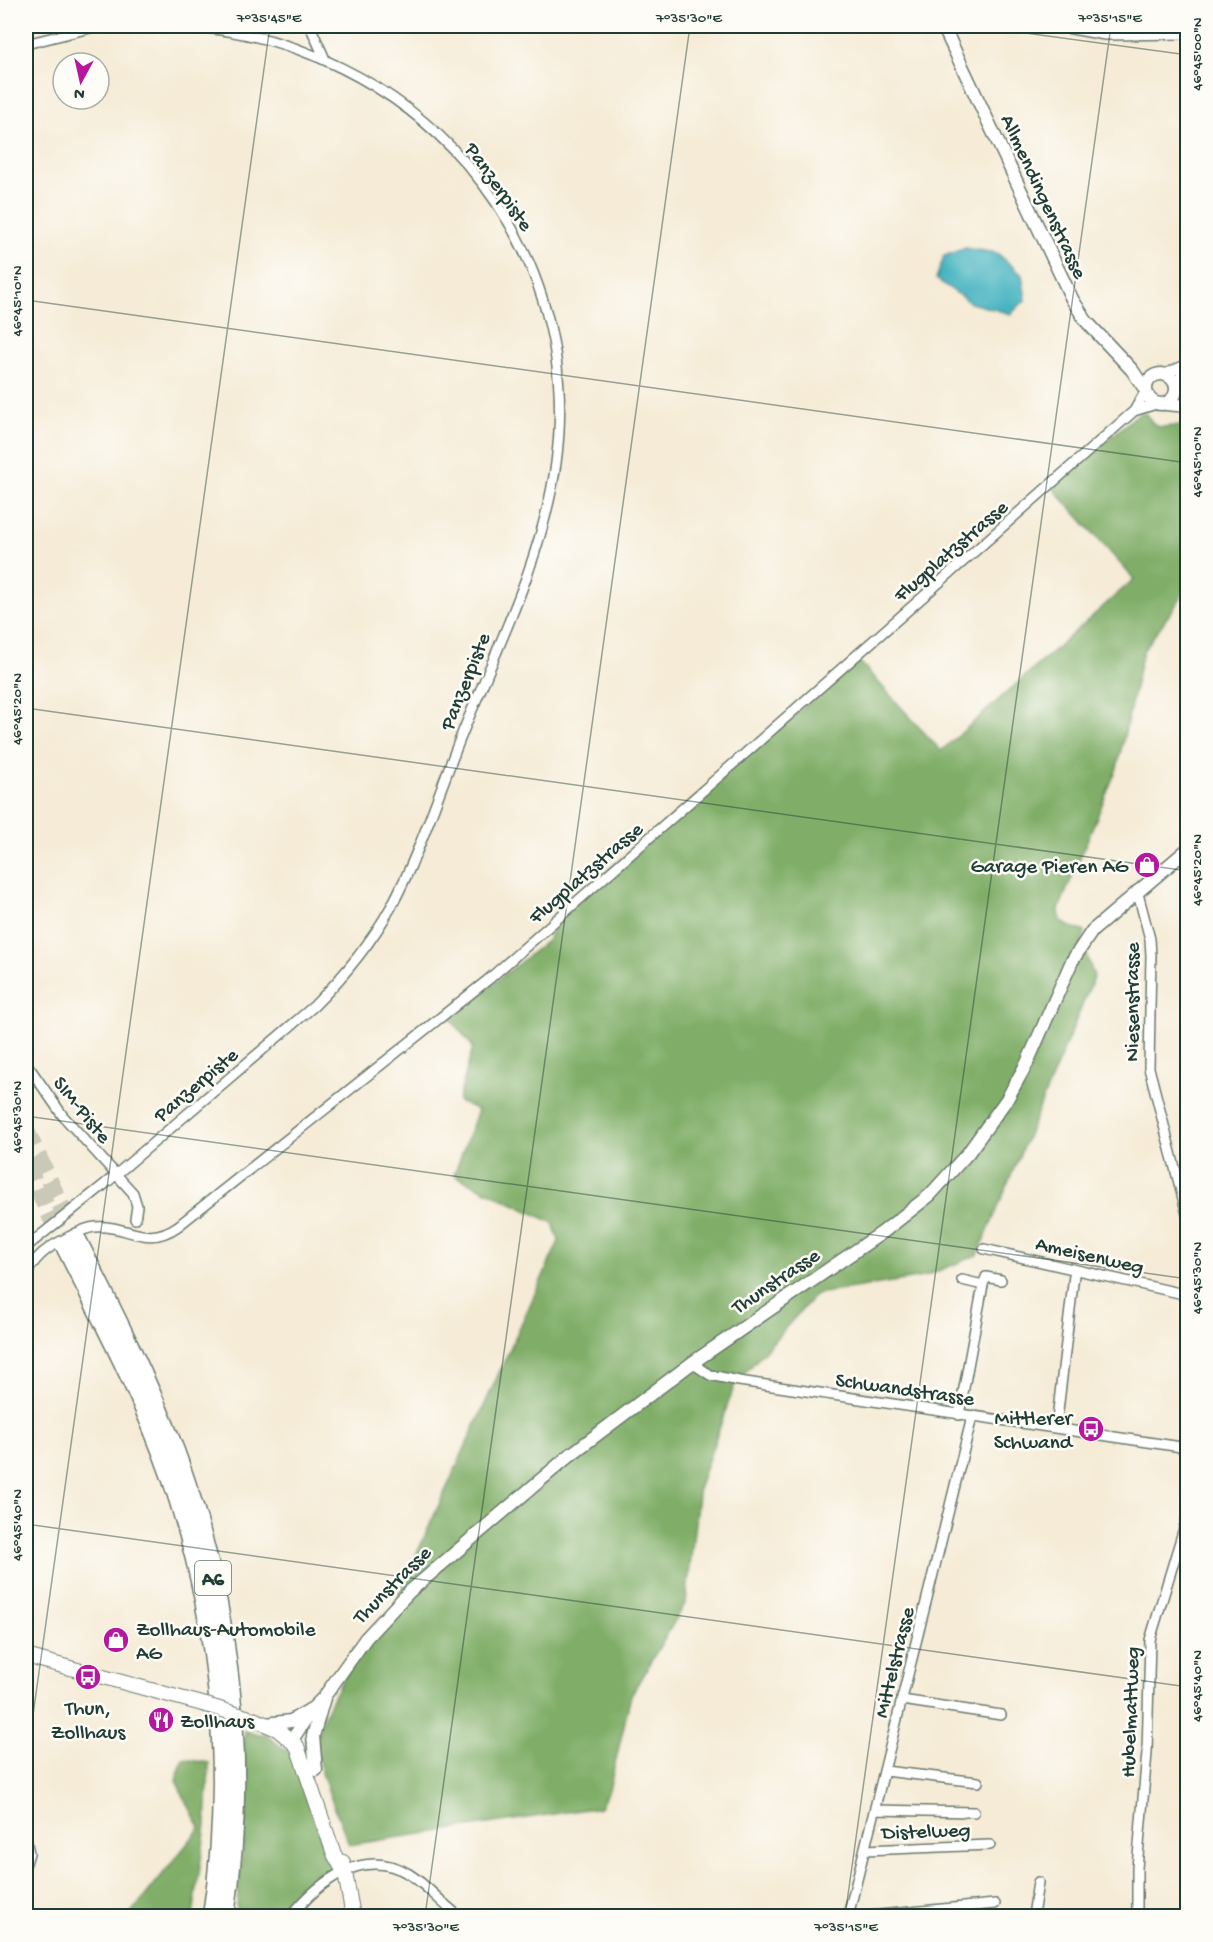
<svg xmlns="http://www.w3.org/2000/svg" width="1213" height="1942" viewBox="0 0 1213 1942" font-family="'Gochi Hand',sans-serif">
<rect width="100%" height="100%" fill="#fdfcf7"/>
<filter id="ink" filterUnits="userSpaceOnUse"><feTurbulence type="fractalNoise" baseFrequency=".0167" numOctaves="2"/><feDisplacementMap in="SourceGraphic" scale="12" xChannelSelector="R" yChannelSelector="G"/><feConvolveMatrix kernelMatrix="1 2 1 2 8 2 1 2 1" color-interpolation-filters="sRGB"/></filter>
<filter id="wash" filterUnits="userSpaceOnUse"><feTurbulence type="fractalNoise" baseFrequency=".008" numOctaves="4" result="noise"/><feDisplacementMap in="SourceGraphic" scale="24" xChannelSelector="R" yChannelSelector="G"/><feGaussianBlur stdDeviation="1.35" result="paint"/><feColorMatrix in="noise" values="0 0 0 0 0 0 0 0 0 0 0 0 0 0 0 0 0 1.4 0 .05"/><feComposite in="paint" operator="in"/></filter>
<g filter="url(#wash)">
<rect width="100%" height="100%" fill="#f5ebd6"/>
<path fill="#80ae67" stroke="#50764e" stroke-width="1.5" d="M1139,413H1145C1158,432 1159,427 1181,425L1187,418V578L1181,598L1143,651L1117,768L1059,909C1059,927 1070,925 1085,932L1082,942L1094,977L978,1255L923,1277L816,1294L735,1384L699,1486L686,1602L631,1695L609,1790L600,1807L349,1845C340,1819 321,1779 317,1753C310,1714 374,1629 405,1606L398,1595L559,1241L553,1223L454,1175L478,1110L458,1101L473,1047L450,1018L548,940L562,909L859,661L941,751L1134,579L1052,487Z
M244,1731L266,1735L291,1754L332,1868L281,1916H236L245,1824Z
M183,1759L209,1763L206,1825L193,1916H129L200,1828L176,1781Z"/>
<path fill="#46b4c1" stroke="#32787a" stroke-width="1.5" d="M965,248L997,253L1022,275L1026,299L1011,314L971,303L936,279L944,256Z"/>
</g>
<g filter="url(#ink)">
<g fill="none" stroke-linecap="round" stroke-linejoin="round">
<path stroke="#cac8b6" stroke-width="18" stroke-dasharray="18 9" stroke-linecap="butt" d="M26,1131L77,1240
M26,1164L65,1246"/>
<g stroke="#6a7a6d" stroke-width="12">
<path id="minor" d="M310,26L324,57
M1055,26L1105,35L1188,34
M26,44L98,26
M1165,374L1188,364
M1176,386L1187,364
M1134,411L1145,392
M1137,890L1150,939L1151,955L1149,1068L1188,1218
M26,1063L63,1116L133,1193L137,1206L135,1219
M26,1247L105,1184L314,1006C343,977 371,943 391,907C420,853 439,791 462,734C498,646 543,557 556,463C587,233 410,41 185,26
M984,1249L1188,1295
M26,1276C33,1259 45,1249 61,1241C71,1236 83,1228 95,1227C128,1224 145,1249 178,1226L489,979L1126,418L1134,411L1156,404
M962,1280L983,1285
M692,1363L710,1375L739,1381L1188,1448
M959,1415L983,1285L986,1277L1001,1280
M1056,1428L1074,1275
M902,1700L1001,1715
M885,1771L978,1782
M875,1810L974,1812
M26,1839L29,1853L26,1863
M865,1850L990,1845
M291,1916C319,1882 363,1846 409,1874C428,1886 442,1904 459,1916
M848,1916L972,1417
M868,1916L995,1904
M1033,1916L1038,1882
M1137,1916V1868L1147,1753L1150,1640L1188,1515"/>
</g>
<g stroke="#6a7a6d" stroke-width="15">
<path id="tertiary" d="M943,26L1072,299L1086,321L1132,370L1145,389
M1146 389a15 15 0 1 1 30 0a15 15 0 1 1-30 0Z
M1166,404L1188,406
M266,1724L291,1721L313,1708L324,1697L366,1638L409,1592L570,1455L692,1363L883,1232L930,1195L968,1153L1007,1099L1027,1063L1072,961L1092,931L1188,849
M292,1740L309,1714
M316,1770L313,1736L324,1698"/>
</g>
<g stroke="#6a7a6d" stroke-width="16">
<path id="secondary" d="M26,1656L206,1705
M253,1719L277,1729L297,1746L334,1854L343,1870
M343,1862L353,1916"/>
</g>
<g stroke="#6a7a6d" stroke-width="21">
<path id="motorway" d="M77,1240C112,1309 147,1378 175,1451C230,1598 249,1760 225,1916
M65,1246C103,1321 143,1397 171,1477C219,1618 234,1769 212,1916"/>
</g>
<use href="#minor" stroke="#fff" stroke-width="9"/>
<use href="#tertiary" stroke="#fff" stroke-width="12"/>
<use href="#secondary" stroke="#fff" stroke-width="14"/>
<use href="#motorway" stroke="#fff" stroke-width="18"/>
<g stroke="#6a7a6d" stroke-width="16" stroke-linecap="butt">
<path id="secondary-bridge" d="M206,1705L253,1719"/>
</g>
<use href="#secondary-bridge" stroke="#fff" stroke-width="14"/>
</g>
</g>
<path fill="none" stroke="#1f3d34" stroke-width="1.5" stroke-opacity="0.45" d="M974,26L1188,55M26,300L1188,463M26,708L1188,871M26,1116L1188,1279M26,1524L1188,1687M26,1765L270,26M425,1916L690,26M845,1916L1111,26"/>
<defs>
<g id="shop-disc" transform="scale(1.35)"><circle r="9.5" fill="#b5179e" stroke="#fdfcf7"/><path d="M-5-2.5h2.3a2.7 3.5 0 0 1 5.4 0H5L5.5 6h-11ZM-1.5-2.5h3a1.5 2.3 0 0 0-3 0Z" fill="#fff"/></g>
<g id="bus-disc" transform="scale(1.35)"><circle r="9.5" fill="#b5179e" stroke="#fdfcf7"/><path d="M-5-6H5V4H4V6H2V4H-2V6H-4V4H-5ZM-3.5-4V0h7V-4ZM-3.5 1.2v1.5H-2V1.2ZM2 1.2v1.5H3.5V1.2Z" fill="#fff"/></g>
<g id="restaurant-disc" transform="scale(1.35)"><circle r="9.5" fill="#b5179e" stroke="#fdfcf7"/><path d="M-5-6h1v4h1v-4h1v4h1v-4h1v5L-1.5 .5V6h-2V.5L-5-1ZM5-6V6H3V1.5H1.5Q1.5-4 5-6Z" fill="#fff"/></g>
</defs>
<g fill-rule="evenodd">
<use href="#shop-disc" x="1147" y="865"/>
<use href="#bus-disc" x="1091" y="1429"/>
<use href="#shop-disc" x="116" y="1640"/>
<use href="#bus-disc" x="88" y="1677"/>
<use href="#restaurant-disc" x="161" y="1720"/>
</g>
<g text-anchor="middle" stroke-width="5" stroke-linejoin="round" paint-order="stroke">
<rect fill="#fdfcf7" stroke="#62766e" stroke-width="1.5" x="195" y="1561" width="36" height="34" rx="4.5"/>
<g font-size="20" font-weight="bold" fill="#1f3d34">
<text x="213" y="1585">A6</text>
</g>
<g font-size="21" fill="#1f3d34" stroke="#fdfcf7">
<text transform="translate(500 186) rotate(55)" y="7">Panzerpiste</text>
<text transform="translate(1045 196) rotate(65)" y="7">Allmendingenstrasse</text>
<text transform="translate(950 550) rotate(-41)" y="7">Flugplatzstrasse</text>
<text transform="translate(464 681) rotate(-68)" y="7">Panzerpiste</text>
<text transform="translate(585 872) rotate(-41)" y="7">Flugplatzstrasse</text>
<text transform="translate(1131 1002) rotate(-90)" y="7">Niesenstrasse</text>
<text transform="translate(195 1084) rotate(-40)" y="7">Panzerpiste</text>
<text transform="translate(83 1109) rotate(51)" y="7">SIM-Piste</text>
<text transform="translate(1090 1254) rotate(13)" y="7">Ameisenweg</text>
<text transform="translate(775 1280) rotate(-34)" y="7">Thunstrasse</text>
<text transform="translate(905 1388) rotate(8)" y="7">Schwandstrasse</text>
<text transform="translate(391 1584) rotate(-45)" y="7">Thunstrasse</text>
<text transform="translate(893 1662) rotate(-76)" y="7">Mittelstrasse</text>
<text transform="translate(1129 1712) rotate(-88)" y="7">Hubelmattweg</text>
<text transform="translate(926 1830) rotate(-2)" y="7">Distelweg</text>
</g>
<g font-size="21" fill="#1f3d34" stroke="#fdfcf7" text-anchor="end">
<text x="1128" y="872">Garage Pieren AG</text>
<text x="1072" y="1424">Mittlerer<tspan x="1072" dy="24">Schwand</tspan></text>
<text x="136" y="1635" text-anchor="start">Zollhaus-Automobile<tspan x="136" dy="24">AG</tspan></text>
<text x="88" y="1714" text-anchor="middle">Thun,<tspan x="88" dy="24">Zollhaus</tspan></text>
<text x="180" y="1727" text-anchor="start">Zollhaus</text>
</g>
</g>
<rect width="1213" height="1942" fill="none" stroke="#fdfcf7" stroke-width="66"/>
<g transform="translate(81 81) rotate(188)"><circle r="28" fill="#fdfcf7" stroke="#a4b0a9" stroke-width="1.5"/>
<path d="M0-4.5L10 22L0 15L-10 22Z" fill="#b5179e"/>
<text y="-9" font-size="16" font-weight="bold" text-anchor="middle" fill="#1f3d34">N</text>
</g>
<rect x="33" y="33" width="1147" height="1876" fill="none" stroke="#1f3d34" stroke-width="2"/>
<g font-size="15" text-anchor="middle" fill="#1f3d34">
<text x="269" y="22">7°35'45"E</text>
<text x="689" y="22">7°35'30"E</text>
<text x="1110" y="22">7°35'15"E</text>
<text transform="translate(1196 54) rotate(-90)" y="5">46°45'00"N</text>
<text transform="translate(16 301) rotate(-90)" y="5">46°45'10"N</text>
<text transform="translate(1196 462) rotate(-90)" y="5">46°45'10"N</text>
<text transform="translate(16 709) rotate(-90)" y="5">46°45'20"N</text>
<text transform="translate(1196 870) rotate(-90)" y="5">46°45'20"N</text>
<text transform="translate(16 1117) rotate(-90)" y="5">46°45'30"N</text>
<text transform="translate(1196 1278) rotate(-90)" y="5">46°45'30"N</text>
<text transform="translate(16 1525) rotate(-90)" y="5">46°45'40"N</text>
<text transform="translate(1196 1686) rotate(-90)" y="5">46°45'40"N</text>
<text x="426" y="1931">7°35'30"E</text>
<text x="846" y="1931">7°35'15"E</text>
</g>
</svg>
